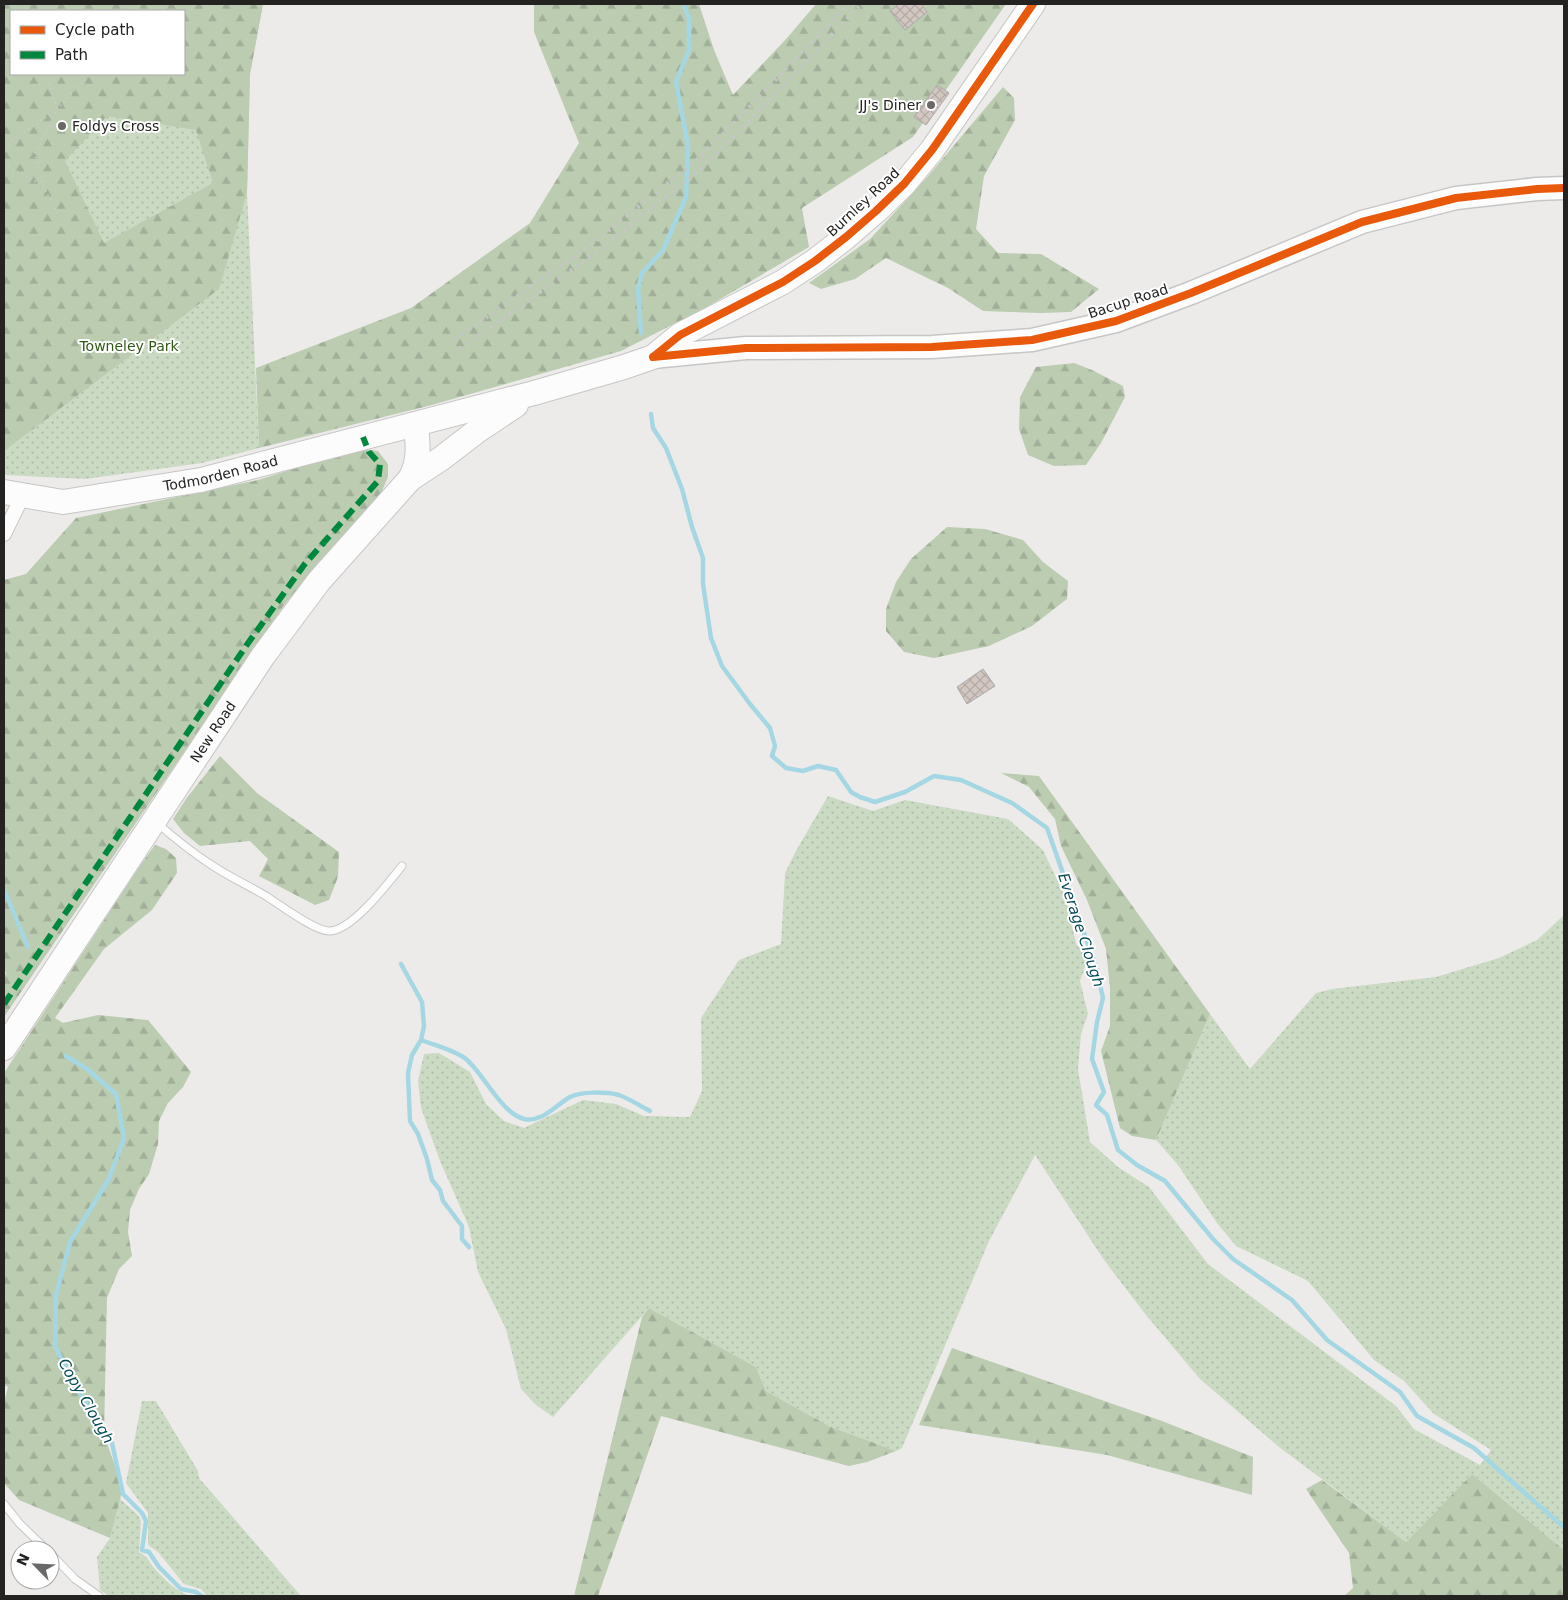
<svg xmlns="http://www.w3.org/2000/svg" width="1568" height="1600" viewBox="0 0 1568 1600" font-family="'DejaVu Sans',sans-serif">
<defs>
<pattern id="green-dots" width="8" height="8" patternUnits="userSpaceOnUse" patternTransform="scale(1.25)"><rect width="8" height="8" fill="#cbdac3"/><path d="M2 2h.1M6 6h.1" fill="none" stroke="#aebba7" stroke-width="1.8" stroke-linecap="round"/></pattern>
<pattern id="forest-firs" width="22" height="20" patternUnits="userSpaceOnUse" patternTransform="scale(1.25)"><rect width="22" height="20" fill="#bbccb1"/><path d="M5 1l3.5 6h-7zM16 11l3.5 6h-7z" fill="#a1af98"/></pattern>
<pattern id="building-cross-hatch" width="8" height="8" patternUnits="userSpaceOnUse" patternTransform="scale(1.25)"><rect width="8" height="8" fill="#d3c7c2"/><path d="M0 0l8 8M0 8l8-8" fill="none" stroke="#b5aba6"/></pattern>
</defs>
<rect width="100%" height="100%" fill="#edebea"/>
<path fill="url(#green-dots)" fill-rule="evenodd" d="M4,4H263L250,74L247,193L259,448L202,463L85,479L4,475ZM11,11H184V74H11Z
M828,796L873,811L905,800L1008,819L1043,850L1066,899L1076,944L1088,958L1080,981L1088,1014L1081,1034L1078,1069L1090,1142L1118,1167L1149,1187L1208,1264L1396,1406L1414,1429L1480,1465L1491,1450L1434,1414L1404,1381L1374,1360L1308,1281L1236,1246L1217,1223L1178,1165L1156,1140L1210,1014L1250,1069L1316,993L1332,989L1436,977L1499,958L1537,940L1564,915V1550L1472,1474L1406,1542L1279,1447L1200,1379L1146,1315L1104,1260L1035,1155L989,1241L902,1448L896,1451L829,1426L766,1391L756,1367L649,1308L553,1417L536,1405L521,1389L506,1329L478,1272L469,1227L440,1161L421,1108L418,1081L424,1054L439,1053L470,1072L486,1104L504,1121L524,1128L583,1100L616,1104L644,1116L690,1117L702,1091L701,1018L739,960L781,944L785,873L797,849Z
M142,1401H156L198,1471L199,1478L301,1596H207L201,1589L184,1584L158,1552L148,1545V1513L126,1483Z
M120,1499L139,1516L141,1521L139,1552C149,1557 148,1561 155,1569C165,1580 176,1591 190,1596H109L100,1590L97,1557L110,1538Z"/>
<path fill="url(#forest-firs)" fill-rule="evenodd" d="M4,4H263L250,74L247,193L219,289L4,451ZM11,11H184V74H11ZM107,116L196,130L213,183L104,243L65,161Z
M534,4H699L714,50L733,95L787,38L816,4H1006L913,137L802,208L809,247L705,308L621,351L428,406L259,448L256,368L411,308L530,223L579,143L534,32Z
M1003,87L1014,98L1015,120L984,176L976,229L998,253L1041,254L1099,289L1071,312L1041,313L983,311L948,288L886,258L855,279L821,289L809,283L870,239L929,175Z
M1074,363L1092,370L1123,386L1125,397L1101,443L1086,465L1054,466L1028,455L1019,429L1020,397L1036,367Z
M359,448L378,451L388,464V477L381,493L317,564L282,608L4,1017V977L6,973L4,968V580L26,574L76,518L258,480Z
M947,527L985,529L1023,540L1043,562L1068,581L1067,599L1032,626L989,646L934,658L904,652L886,631V609L896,582L911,559Z
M220,756L257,793L339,852L338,877L329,900L315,905L259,876L268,859L250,841L200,846L184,833L173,819L186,799Z
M1001,773L1039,776L1210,1014L1156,1140L1132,1136L1120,1128L1101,1051L1110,1026V988L1106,949L1087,900L1061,846L1055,819L1029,787Z
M155,845L166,849L176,858L177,873L152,910L104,949L55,1018L63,1023L98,1015L148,1020L191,1072L183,1087L168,1103L159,1121L158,1144L149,1174L139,1189L130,1210L128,1232L132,1256L119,1269L107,1298L104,1435L123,1488L110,1538L19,1500L4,1483V1402L8,1387L4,1385V1073L139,867Z
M649,1308L756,1367L766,1391L829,1426L896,1451L867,1462L849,1466L661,1416L598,1596H574L642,1317Z
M952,1348L1162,1421L1253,1457L1252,1495L1107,1455L919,1425Z
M1472,1474L1564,1550V1596H1344L1353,1588L1349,1553L1306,1489L1322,1480L1406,1542Z"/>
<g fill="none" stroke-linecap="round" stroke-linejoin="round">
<path stroke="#a4d7e3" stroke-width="4.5" d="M641,333L638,289L642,273L663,250L686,197L688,146L676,82L689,50V18L683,4
M651,414L653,428L666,448L682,489L692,527L703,558V584L711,638L722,666L750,704L770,728L775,746L772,756L786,768L803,771L818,766L836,770L851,792L860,797L875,802L905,792L934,776L961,780L1012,803L1047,828L1095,964L1103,998L1097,1022L1092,1059L1104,1092L1096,1105L1107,1115L1118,1150L1137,1165L1165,1181L1213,1239L1233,1259L1292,1300L1327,1340L1400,1392L1417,1416L1474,1448L1536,1503L1564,1527
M5,892L28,947
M401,964L422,1002L424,1026L421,1040L412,1055L408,1073L410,1121L418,1134L427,1159L432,1180L440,1190L443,1201L462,1226V1239L469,1247
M421,1040C434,1045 455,1050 466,1059C483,1073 502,1114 524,1119C542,1123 556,1105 570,1097C581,1091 607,1092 619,1095C630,1099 640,1106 650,1111
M66,1056L87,1069L116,1094L124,1138L109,1179L70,1242L56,1295L55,1346L78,1391L112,1443L123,1494L142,1513L146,1521L142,1550L149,1552L159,1567L181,1589L196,1592L202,1596"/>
</g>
<path fill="url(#building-cross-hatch)" stroke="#adabab" d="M899,4H921L927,12L905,30L890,11Z
M937,85L949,93L926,125L914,117Z
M983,669L995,686L967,704L957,687Z"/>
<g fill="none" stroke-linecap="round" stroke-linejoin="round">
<g stroke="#c7c6c5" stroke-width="9">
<path id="service" d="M156,822C174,838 193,853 213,866C230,877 249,886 266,896C280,905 315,931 329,931C352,931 388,883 402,866
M4,1504L20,1524L47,1550
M50,1553L75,1579L99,1596"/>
</g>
<g stroke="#c7c6c5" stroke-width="16">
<path id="minor" d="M4,534L23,495"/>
</g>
<g stroke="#c7c6c5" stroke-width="25">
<path id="primary" d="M653,357L746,348L932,347L1032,340L1116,321L1191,293L1362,222L1456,198L1537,189L1564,188"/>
</g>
<g stroke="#c7c6c5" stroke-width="26">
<g id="trunk">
<path d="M410,479L442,458L477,431L516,405"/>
<path id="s1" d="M4,492L63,502L201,480L534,393L624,367L653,357L680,335L783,282L815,261L846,237L876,211L904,184L932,150L1033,4"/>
<path id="s2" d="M4,1048L263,656L319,581L410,479C420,461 418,445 416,425"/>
</g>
</g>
<path stroke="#cdcccb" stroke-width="2.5" stroke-dasharray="1 4" stroke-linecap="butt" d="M24,4L27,11
M72,4L76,11
M46,74L57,109L35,153L43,186L58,215
M4,147L57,109L90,74
M4,164L43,186"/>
<use href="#service" stroke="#fcfcfc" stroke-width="7"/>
<use href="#minor" stroke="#fcfcfc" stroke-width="14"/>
<use href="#primary" stroke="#fcfcfc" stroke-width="22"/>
<use href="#trunk" stroke="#fcfcfc" stroke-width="24"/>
<path stroke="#c7c6c6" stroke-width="4" stroke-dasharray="2.5 5" stroke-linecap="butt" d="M455,339L588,247L699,158L738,119L848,4
M460,349L594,254L700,169L744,126L861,4"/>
<path stroke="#00873e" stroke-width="6" stroke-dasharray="12 6" stroke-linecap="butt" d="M4,1004L246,646L304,565L378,481L380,464L369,452L363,437"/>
<g stroke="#fff" stroke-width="11">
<path id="cycleway" d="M653,357L746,348L932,347L1032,340L1116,321L1191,293L1362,222L1456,198L1537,189L1564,188
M653,357L680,335L783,282L815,261L846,237L876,211L904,184L932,150L1033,4"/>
</g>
<use href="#cycleway" stroke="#e8590c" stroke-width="8"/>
</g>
<g fill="#6a6968" stroke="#fff" stroke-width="2">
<circle cx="931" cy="105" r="5"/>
<circle cx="62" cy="126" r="5"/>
</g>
<g text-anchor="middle" stroke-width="4" stroke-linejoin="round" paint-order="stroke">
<g font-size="14" fill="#242322" stroke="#fff" text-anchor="end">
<text x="921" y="110">JJ's Diner</text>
<text x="72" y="131" text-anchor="start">Foldys Cross</text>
</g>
<g font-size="14" fill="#242322" stroke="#fff">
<text transform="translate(863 202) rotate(-43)" y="5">Burnley Road</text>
<text transform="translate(1128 301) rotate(-18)" y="5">Bacup Road</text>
<text dy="5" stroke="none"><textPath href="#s1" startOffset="220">Todmorden Road</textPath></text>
<text dy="5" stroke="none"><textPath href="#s2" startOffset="379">New Road</textPath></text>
</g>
<g font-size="14" fill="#2f5914" stroke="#fff">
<text x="129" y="351">Towneley Park</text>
</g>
<g font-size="15" font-style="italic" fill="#074b59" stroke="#fff">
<text transform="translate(1081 930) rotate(72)" y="5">Everage Clough</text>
<text transform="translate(86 1401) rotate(60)" y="5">Copy Clough</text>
</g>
</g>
<rect width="1568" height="1600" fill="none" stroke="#242322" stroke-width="10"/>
<rect x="10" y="10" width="175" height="65" fill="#ffffff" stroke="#a7a7a7"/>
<rect x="20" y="26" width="25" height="8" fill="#e8590c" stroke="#a7a7a7"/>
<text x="55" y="35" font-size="15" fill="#242322">Cycle path</text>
<rect x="20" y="51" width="25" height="8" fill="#00873e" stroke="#a7a7a7"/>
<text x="55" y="60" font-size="15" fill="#242322">Path</text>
<g transform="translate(35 1565) rotate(294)"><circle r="24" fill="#ffffff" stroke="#a7a7a7"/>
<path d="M0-4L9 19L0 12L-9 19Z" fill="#6a6968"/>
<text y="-8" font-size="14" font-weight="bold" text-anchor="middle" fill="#242322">N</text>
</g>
</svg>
